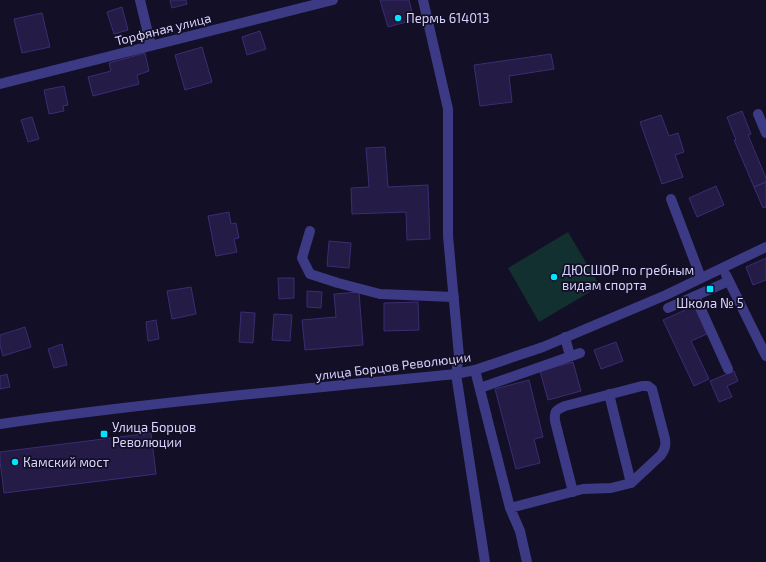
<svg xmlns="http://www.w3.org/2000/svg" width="766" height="562" viewBox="0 0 766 562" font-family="'Exo 2',sans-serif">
<rect width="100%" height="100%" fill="#130f26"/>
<path fill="#12302f" d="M568,232L600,286L539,322L508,268Z"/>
<path fill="#241b47" stroke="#3b2d73" d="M170,0H186L187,4L172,8Z
M380,0H409L414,20L388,27Z
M122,7L128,30L114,34L107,12Z
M42,13L50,47L22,53L14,19Z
M260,31L266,49L247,55L242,37Z
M202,47L212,82L185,90L175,55Z
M145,53L149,71L137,75L139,84L93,96L88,77L111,71L109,63Z
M551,54L554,69L509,76L512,102L480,106L474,65Z
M64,86L68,105L63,106L64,111L49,114L44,90Z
M742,111L751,134L748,135L766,178V182L754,187L734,140H736L727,117Z
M661,115L669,136L678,133L684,152L675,155L683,177L662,184L640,122Z
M32,117L39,139L28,142L21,120Z
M385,147L388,187L428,185L430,239L407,240L406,212L352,214L351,188L369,187L366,148Z
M766,182V207L763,208L754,187Z
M716,186L724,205L697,217L689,198Z
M229,212L231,224L236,223L239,238L234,239L237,252L216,256L208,216Z
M329,241L351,243L349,268L327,266Z
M766,258V280L753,285L746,267Z
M278,278H294V298L279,299Z
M191,287L196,314L172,319L167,291Z
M307,291L322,292L321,308L307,307Z
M359,292L363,345L305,350L302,320L336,317L334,294Z
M418,302L419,330L384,331V303Z
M694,306L707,334L691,341L709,379L694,386L663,320Z
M241,312L255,313L253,343L239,342Z
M274,314L292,315L290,341L272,340Z
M156,320L159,339L148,341L146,322Z
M25,327L31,347L3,356L0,345V335Z
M616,342L623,361L601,369L594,350Z
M62,344L67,365L54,368L48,349Z
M573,362L581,391L548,400L540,371Z
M734,371L738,381L727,386L732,397L719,402L710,381Z
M7,374L10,387L0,389V376Z
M529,380L543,437L534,439L540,463L516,469L495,389Z
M151,433L156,474L4,493L0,461V452Z"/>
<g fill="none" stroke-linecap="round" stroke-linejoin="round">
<path stroke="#3d3a85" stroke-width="10" d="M140,0L151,46
M423,0L448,109V236L459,356L456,374L485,562
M0,84L333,0
M758,114L766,133
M671,199L701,278
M310,231L302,258L310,274L338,283L380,294L454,297
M726,275L766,356
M668,308L695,296
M565,337L570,356
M728,369L695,296L729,281
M475,370L510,508L520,531L527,562
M480,388L580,353
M609,394L631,483
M0,424C151,402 304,389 456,374L475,370L543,347L666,295L766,247
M510,508L583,489L611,488L631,483L661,455C665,449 666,446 665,439L652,389L648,386H642L565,406C556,410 554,411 555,421L573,492"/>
</g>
<g fill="#00e5ff" stroke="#130f26" stroke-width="1.5">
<circle cx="398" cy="18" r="4"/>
<circle cx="554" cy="277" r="4"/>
<rect x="706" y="285" width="8" height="8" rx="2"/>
<rect x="100" y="430" width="8" height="8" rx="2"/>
<circle cx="15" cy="462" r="4"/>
</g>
<g text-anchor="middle" stroke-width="3.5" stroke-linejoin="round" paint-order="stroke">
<g font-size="13" fill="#d9d4ff" stroke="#130f26" text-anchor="start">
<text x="406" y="23">Пермь 614013</text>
<text x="562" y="275">ДЮСШОР по гребным<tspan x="562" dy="15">видам спорта</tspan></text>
<text x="710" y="308" text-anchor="middle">Школа № 5</text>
<text x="112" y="432">Улица Борцов<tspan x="112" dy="15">Революции</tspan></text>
<text x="23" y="467">Камский мост</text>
</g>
<g font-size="13" fill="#d9d4ff" stroke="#130f26">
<text transform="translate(163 29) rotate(-14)" y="5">Торфяная улица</text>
<text transform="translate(393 366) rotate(-7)" y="5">улица Борцов Революции</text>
</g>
</g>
</svg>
